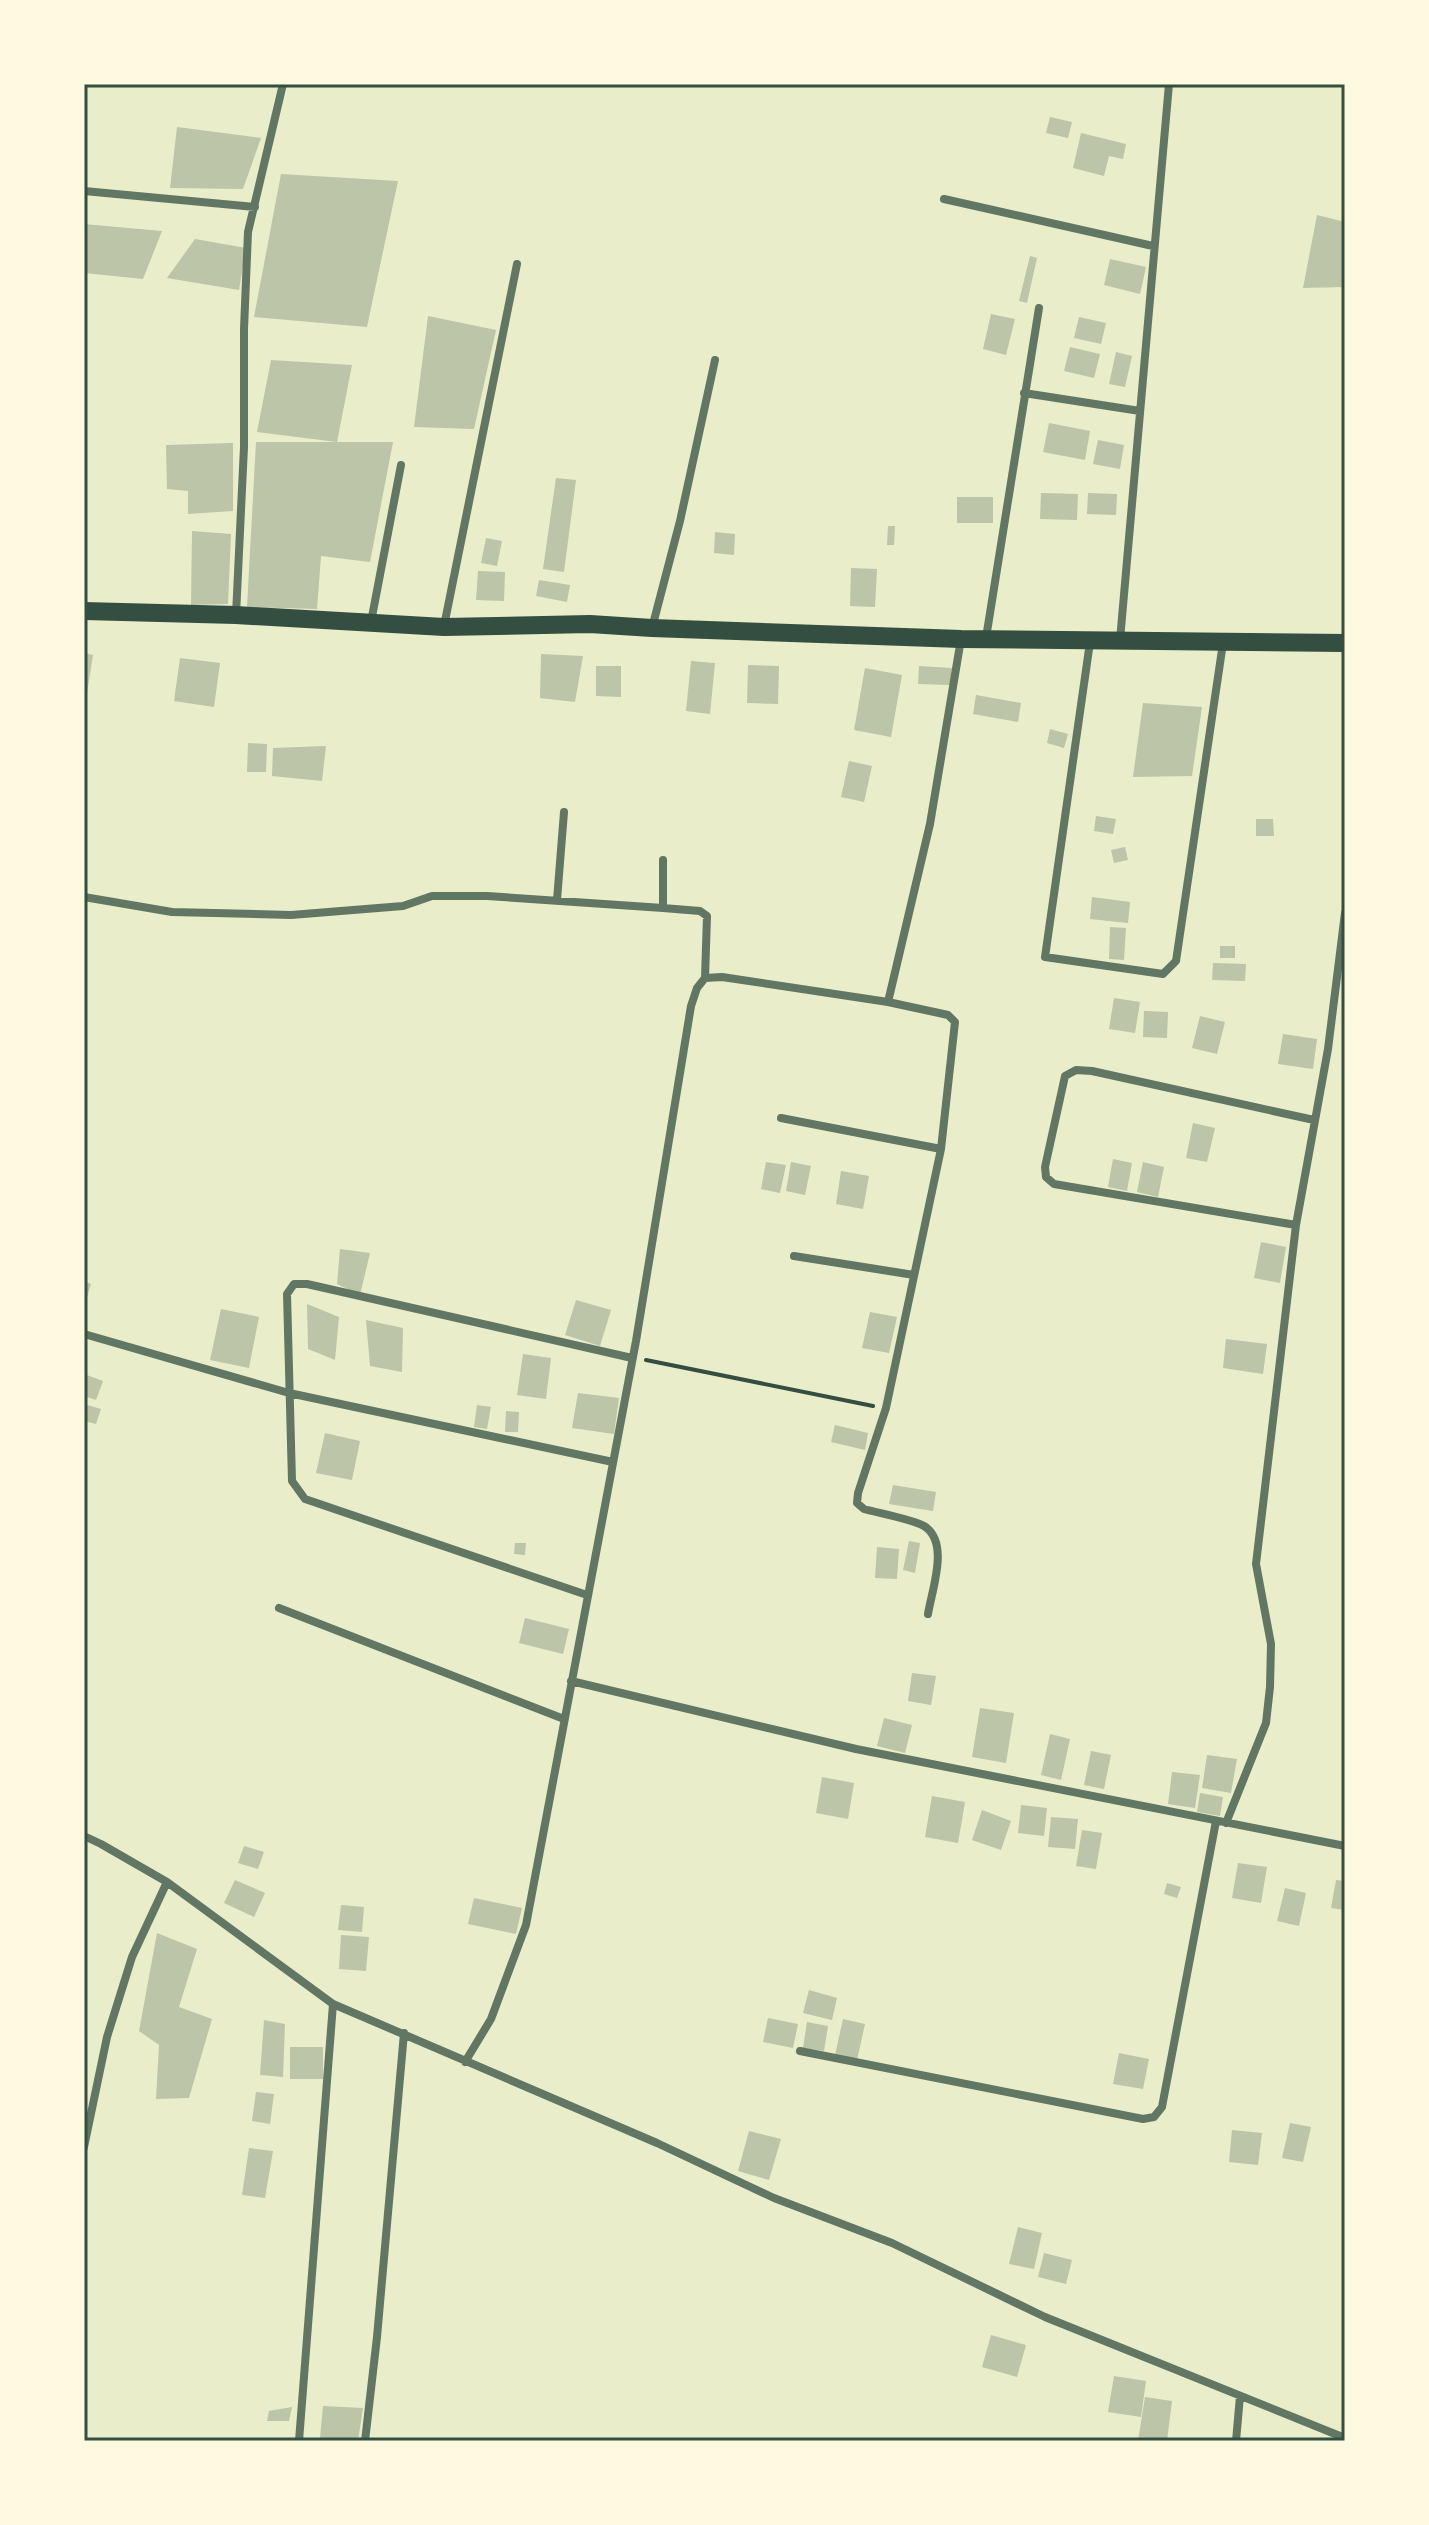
<svg xmlns="http://www.w3.org/2000/svg" width="1429" height="2525" viewBox="0 0 1429 2525" font-family="'PT Sans Narrow',sans-serif">
<rect width="100%" height="100%" fill="#e9edc9"/>
<path fill="#bcc5a7" d="M1050,117L1072,122L1068,138L1046,133Z
M177,127L261,138L243,189L170,188Z
M1081,133L1126,144L1123,159L1109,156L1104,176L1073,168Z
M281,174L398,181L367,327L254,317Z
M1317,215L1345,222V287L1303,288Z
M84,224L162,231L143,279L84,273Z
M195,239L246,248L239,290L167,278Z
M1030,256L1037,258L1027,303L1019,301Z
M1110,259L1146,267L1140,294L1104,285Z
M991,314L1015,319L1006,355L983,349Z
M428,316L496,330L474,429L414,427Z
M1079,317L1106,323L1101,344L1074,338Z
M1070,347L1100,354L1094,378L1064,371Z
M1116,352L1132,356L1125,387L1109,384Z
M271,360L352,365L337,442H393L370,562L321,556L317,609L247,607L256,442H337L257,432Z
M1049,423L1090,431L1085,460L1043,452Z
M1098,440L1124,445L1120,469L1093,464Z
M233,443V511L188,514V491L167,489L166,445Z
M556,478L576,480L564,572L543,569Z
M1041,493L1078,494L1077,520L1040,519Z
M1088,493L1117,494L1116,515L1087,514Z
M957,497H993V523H957Z
M888,526H895L894,545H887Z
M192,531L231,534L228,604L191,605Z
M715,532L735,534L734,555L714,553Z
M486,538L502,541L497,566L481,563Z
M851,568L877,569L875,607L850,606Z
M478,571L505,572L504,601L476,600Z
M539,580L570,585L567,602L536,596Z
M84,653L93,655L87,693L84,692Z
M541,654L583,656L575,702L540,698Z
M180,658L220,663L214,707L174,701Z
M691,661L715,663L710,714L686,711Z
M748,665L779,666L778,704L747,703Z
M596,666H621V697L596,696Z
M919,666L952,668L951,685L918,684Z
M865,668L902,675L891,737L854,730Z
M976,695L1021,703L1018,722L973,714Z
M1143,703L1202,707L1192,776L1133,777Z
M1050,729L1068,734L1064,748L1047,743Z
M248,743L267,744L266,772H247Z
M326,746L322,781L272,776L273,748Z
M849,761L872,766L864,802L841,797Z
M1096,816L1116,819L1113,834L1094,831Z
M1256,819H1273L1274,836H1256Z
M1125,847L1128,860L1114,863L1111,850Z
M1092,897L1130,902L1128,923L1090,919Z
M1110,927L1126,928L1124,960L1109,959Z
M1220,946H1235V958H1220Z
M1213,963L1246,964L1245,981L1212,980Z
M1114,998L1140,1002L1135,1033L1109,1029Z
M1144,1011L1168,1012L1167,1038L1143,1037Z
M1200,1016L1225,1022L1217,1054L1192,1048Z
M1283,1034L1317,1039L1313,1069L1278,1064Z
M1193,1123L1215,1128L1207,1162L1186,1158Z
M1113,1159L1132,1163L1127,1191L1108,1187Z
M766,1162L786,1165L780,1193L761,1189Z
M791,1162L811,1166L805,1195L786,1191Z
M1143,1162L1164,1167L1158,1197L1137,1192Z
M841,1171L869,1176L863,1209L836,1204Z
M1261,1242L1286,1247L1280,1283L1254,1278Z
M340,1249L370,1253L360,1295L337,1284Z
M84,1281L91,1284L85,1304H84Z
M576,1300L611,1310L600,1346L565,1335Z
M307,1304L339,1317L335,1360L308,1349Z
M221,1309L259,1317L249,1368L210,1360Z
M870,1312L897,1317L889,1353L862,1348Z
M366,1320L403,1328L402,1372L370,1366Z
M1226,1339L1267,1344L1263,1374L1223,1368Z
M523,1354L551,1358L546,1399L517,1395Z
M84,1374L103,1381L96,1400L84,1396Z
M578,1393L619,1398L614,1434L572,1428Z
M84,1404L101,1409L96,1424L84,1421Z
M477,1405L491,1407L487,1429L474,1427Z
M506,1411L519,1412L518,1432H505Z
M835,1425L868,1433L865,1450L831,1442Z
M325,1433L360,1441L352,1480L316,1473Z
M893,1485L936,1492L933,1511L889,1504Z
M909,1541L920,1543L915,1573L903,1570Z
M515,1543H526L525,1555L514,1554Z
M877,1547L899,1549L897,1579L875,1578Z
M525,1618L569,1629L563,1654L519,1643Z
M912,1673L936,1676L931,1705L908,1701Z
M980,1708L1014,1713L1006,1763L972,1757Z
M884,1718L912,1725L905,1753L877,1746Z
M1050,1734L1070,1739L1061,1780L1041,1775Z
M1091,1751L1111,1755L1104,1789L1084,1785Z
M1207,1755L1237,1759L1231,1793L1202,1788Z
M1172,1772L1200,1775L1195,1808L1168,1804Z
M822,1777L854,1783L848,1819L816,1813Z
M1200,1793L1223,1797L1220,1816L1197,1812Z
M932,1796L965,1802L958,1843L925,1837Z
M1021,1805L1047,1808L1044,1836L1018,1833Z
M982,1810L1011,1821L1001,1850L972,1840Z
M1051,1817L1078,1819L1075,1849L1048,1847Z
M1082,1830L1102,1833L1096,1869L1076,1866Z
M244,1846L264,1852L258,1869L238,1863Z
M1238,1863L1267,1867L1261,1903L1232,1898Z
M235,1880L265,1893L254,1917L224,1903Z
M1336,1880L1345,1881V1910L1331,1908Z
M1167,1883L1181,1887L1177,1898L1164,1894Z
M1285,1888L1306,1893L1299,1926L1277,1921Z
M474,1898L522,1908L516,1934L468,1924Z
M341,1905L364,1907L362,1932L338,1930Z
M157,1933L197,1949L179,2007L212,2019L189,2098L156,2099L159,2045L139,2031Z
M341,1935L369,1937L366,1971L339,1969Z
M809,1990L837,1998L832,2020L803,2013Z
M768,2018L798,2024L793,2048L763,2042Z
M843,2019L865,2024L857,2060L835,2055Z
M264,2020L285,2024L283,2077L260,2075Z
M807,2022L828,2026L824,2051L803,2048Z
M290,2047H323V2079H290Z
M1119,2053L1149,2059L1143,2089L1113,2084Z
M256,2092L274,2094L270,2124L252,2121Z
M1290,2123L1311,2127L1303,2162L1282,2158Z
M1232,2130L1262,2133L1258,2165L1229,2162Z
M749,2131L781,2139L769,2180L738,2171Z
M249,2148L273,2151L265,2198L242,2195Z
M1018,2227L1042,2233L1034,2269L1009,2264Z
M1044,2253L1072,2260L1066,2284L1038,2277Z
M991,2335L1026,2345L1017,2377L982,2367Z
M1114,2376L1146,2381L1141,2417L1108,2412Z
M1145,2397L1172,2401L1167,2441H1138Z
M323,2406L363,2408L358,2441L320,2438Z
M292,2407L289,2421H267L269,2411Z"/>
<g fill="none" stroke-linecap="round" stroke-linejoin="round">
<path stroke="#344e41" stroke-width="4" d="M646,1360L873,1406"/>
<path stroke="#617663" stroke-width="8" d="M84,191L255,207
M944,199L1153,246
M1024,393L1140,411
M236,615L244,447V329L248,232L283,84
M371,622L401,465
M444,626L517,264
M652,628L680,521L715,360
M986,638L1039,308
M1120,640L1169,84
M1090,642L1045,957L1163,974L1176,961L1223,643
M84,897L172,912L291,915L403,906L432,896H487L663,908L700,911L707,916L705,978L697,988L691,1006L636,1341L526,1925L491,2019L465,2062
M557,900L564,812
M663,908V860
M705,978L722,977L888,1002
M781,1118L941,1149
M1296,1225L1054,1184L1046,1177L1045,1167L1065,1076L1076,1070L1092,1071L1314,1120
M794,1256L914,1275
M84,1334L289,1393L613,1462
M587,1595L305,1499L292,1481L287,1294L294,1284H307L632,1358
M279,1608L564,1719
M928,1614C932,1589 950,1542 924,1526C912,1519 878,1513 864,1509L857,1503L858,1493L886,1408L941,1149L955,1022L948,1015L888,1002L930,824L961,639
M571,1681L856,1749L1345,1846
M1226,1823L1266,1723L1270,1687L1271,1644L1256,1564L1296,1225L1328,1049L1345,913
M84,1836L101,1844L167,1882L333,2004L657,2143L774,2198L892,2243L1045,2317L1345,2438
M800,2051L1143,2119L1154,2117L1162,2107L1216,1821
M84,2147L107,2037L132,1957L167,1882
M299,2441L333,2004
M365,2441L377,2337L404,2033
M1236,2441L1240,2396"/>
<path stroke="#344e41" stroke-width="18" d="M84,611L236,615L444,627L590,624L652,628L961,639L1345,643"/>
</g>
<rect width="1429" height="2525" fill="none" stroke="#fefae0" stroke-width="172"/>
<rect x="86" y="86" width="1257" height="2353" fill="none" stroke="#344e41" stroke-width="3"/>
</svg>
